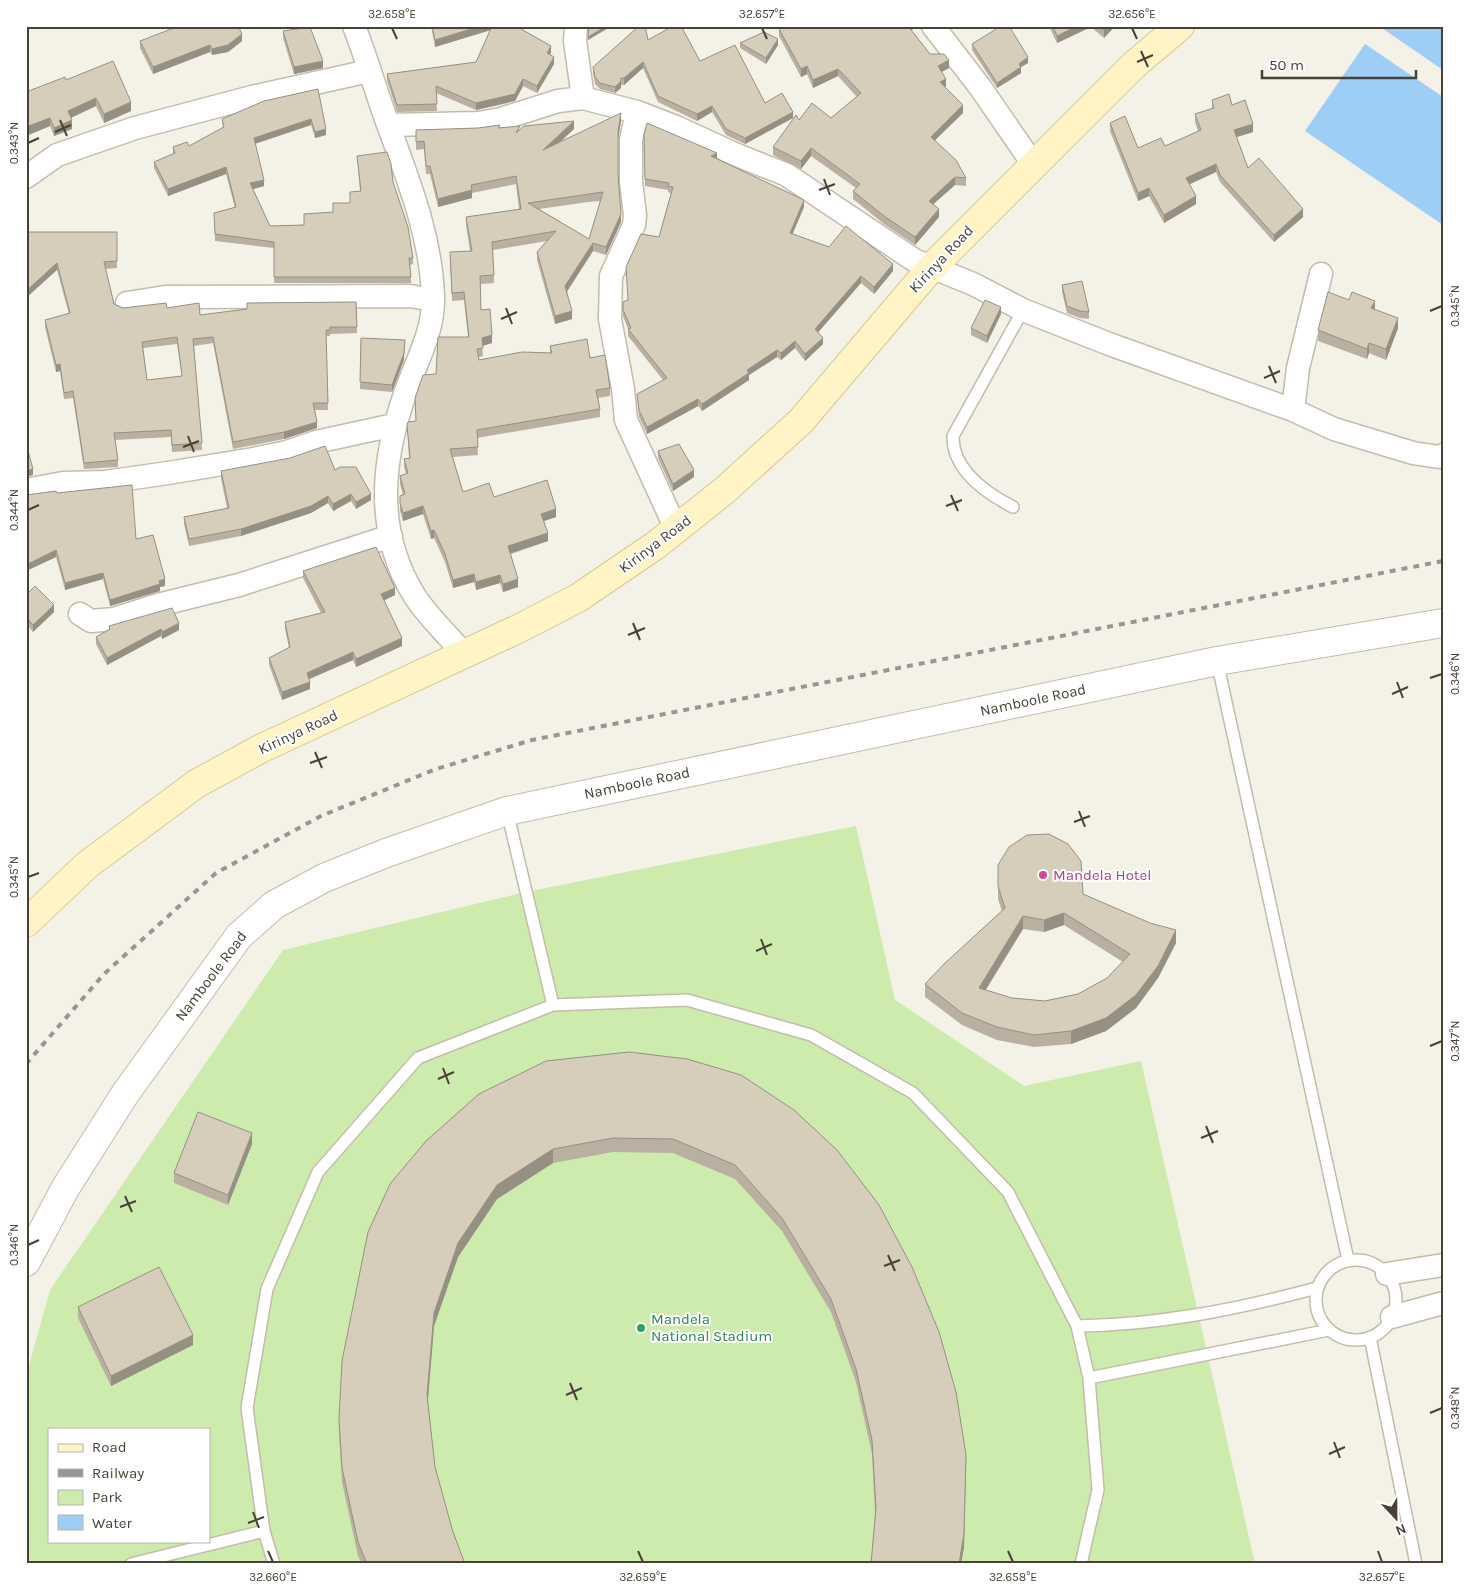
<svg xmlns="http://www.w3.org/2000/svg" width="1469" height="1590" viewBox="0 0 1469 1590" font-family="Karla,sans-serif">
<rect width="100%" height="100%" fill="#f4f1e6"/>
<path fill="#ccebac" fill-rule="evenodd" d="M856,826L895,1000L1024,1086L1141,1061L1255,1564H30L26,1540V1376L50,1290L283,950L526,892ZM49,1429H209V1541H49Z"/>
<path fill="#9ecdf5" d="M1379,26H1443V70Z
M1365,44L1443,97V225L1305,131Z"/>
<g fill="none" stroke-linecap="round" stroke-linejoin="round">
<g stroke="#c3bcab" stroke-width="14">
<path id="service" d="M1013,507C986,493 952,470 953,436L1023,310
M1217,661L1348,1260
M507,811L553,1005
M1316 1300a40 40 0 1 1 80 0a40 40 0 1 1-80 0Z
M1077,1326C1159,1325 1238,1309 1317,1288
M1370,1337L1416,1564
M1089,1378L1329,1330
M131,1564L264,1531
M274,1564L264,1531L247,1408L267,1289L318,1172L418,1058L553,1005L687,1000L811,1035L913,1093L1008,1192L1077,1326L1089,1378L1098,1490L1081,1564"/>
</g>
<g stroke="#c3bcab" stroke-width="25">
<path id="minor" d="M354,26C366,57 375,88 386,119C407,177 431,234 433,297C434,331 417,360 406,391C382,459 374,530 414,595C427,616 449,636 465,655
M576,26L575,41L583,98
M933,26L980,87L1033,164
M637,112L631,140V182L635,215L634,225L611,276L610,319L623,389L626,420L676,529
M388,125L478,123L501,119L558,101L583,98L637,112L676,127L737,155L787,175L914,260L973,284L1023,310L1109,344L1293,410L1334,429L1413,453L1439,457L1443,455
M26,177L57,155L135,128L252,97L369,71
M127,303L165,297L410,296L433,300
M1293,410L1298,368L1321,274
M26,490L63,483L105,482L168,473L253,459L287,452L316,442L394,425
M80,614L91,621L114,619L158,605L239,585L391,536
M1387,1274L1443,1265
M1392,1317L1443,1303"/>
</g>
<g stroke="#c3bcab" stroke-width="30">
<path id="tertiary" d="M26,1262L66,1187L125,1094L239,936L274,905L324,878L386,853L507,811L1217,661L1443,623"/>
</g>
<g stroke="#d8c993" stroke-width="30">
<path id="secondary" d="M26,923L87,865L196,784L260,749L520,628L578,598L656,545L725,490L801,421L931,268L1134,65L1180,26"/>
</g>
<use href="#service" stroke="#fff" stroke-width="11"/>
<use href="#minor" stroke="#fff" stroke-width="22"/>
<use href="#tertiary" stroke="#fff" stroke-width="28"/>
<use href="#secondary" stroke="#fff4c5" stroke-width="28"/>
<path stroke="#969696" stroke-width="4" stroke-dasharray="6 6" stroke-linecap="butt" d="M26,1064L104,974L216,873L321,816L436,769L532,740L1443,561"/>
</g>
<path fill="#b9b0a1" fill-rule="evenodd" d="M431,26H522V29L551,52L550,55L554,64L537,93L523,86L515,101L476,110L436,93L437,111L397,112L387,80V74L476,62L491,30L435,47Z
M915,26V28L911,30L930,54L949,68L941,72L946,86L945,87L963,113L935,140L966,178V186L955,185L933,204L939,217L915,245L884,224L853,199V191L856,188L811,156L801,169L773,155V147L799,120L831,118L857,97L838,76L813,88L807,74L801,77L779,36V29Z
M1049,26H1115L1104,38L1091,27L1057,43Z
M283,31L323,68L294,74L283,38Z
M648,40L700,61L765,103L793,118L745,144L726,135L712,112L697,121L658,102L643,68L624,85H621V88L615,93L600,89L595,84L593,73V67Z
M140,41H242L228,52L212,55L210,52L153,74L140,48Z
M740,43L778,45L766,64L740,48Z
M972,44L1028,63L1021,67V73L997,88L972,50Z
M66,80L131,111L104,123L96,106L71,118L72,129L54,136L50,126L26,136V92Z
M318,89L326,135L315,138L311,125L255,144L264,186L253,189L270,226L304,225V214L333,212L350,203L360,191L357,156L393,182L413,258V264L410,265L411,283H274V248L215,241L214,213L235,208L226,174L168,196L154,168V162L173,154V147L189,146L223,128L222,119Z
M1212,100L1232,105L1253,132L1236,137L1248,168L1303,217L1274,242L1220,182L1216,172L1189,184L1196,204L1164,223L1149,196L1138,201L1110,131V123L1138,148L1165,146L1198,131L1195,122V114L1212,108Z
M621,121L618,140V174L621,222L606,255L593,251L567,292L572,319L555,324L537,260V252L547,241L493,250L494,283L481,284V310L492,343L482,346L483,356L479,357V360L550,353V346L590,358L610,388V396L598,398L600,409V417L477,438L478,455L453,457L463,492L494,497L556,517L544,521L548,541L511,554L518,587L503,592L500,583L476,590L474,582L453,588L445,562L434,538L431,539L423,514L403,521L400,511V496L403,495L400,484V476L406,474L404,467V459L409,458L407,425L416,421L415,398L468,337L464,300L452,301L450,260L470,251L466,225V217L519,209L516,184L472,193V198L438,207L430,174H426L424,149L416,150V130L500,128L520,130L574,129L560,142ZM601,201L589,239L539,209L588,202Z
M644,135L717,159L804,207L792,234L893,271L874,294L861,283L818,332L823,344L805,361L795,348L781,360L777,357L749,375V380L702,411L698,406L647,434L639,417L637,394L663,380L628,336V329L623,316V302L628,300L659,237L671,193L668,192V190L645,186Z
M28,232H117V268L105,269L114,304L123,308H167L200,315L247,309V303L356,302L357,333L330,334V336H326L328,410H315L317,428L284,439L233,449L213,343L194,346L202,450L172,452L171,437L115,440L118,460V467L84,469L73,398L64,399L60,371L56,372L45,327V320L69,314L57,270L28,281ZM177,344L182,376L147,380L143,348Z
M1062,285L1089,312V319L1080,318L1067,313L1062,292Z
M1375,309L1398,328L1386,360L1369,353L1367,359L1318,341V330Z
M1001,314L987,343L971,335V328Z
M361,338L404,360L392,392L360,389Z
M658,451L694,477L673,491L658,458Z
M335,470L371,500L356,509L351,501L333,511L328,503L311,513L241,536L189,546L184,524V517L227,508L221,478V471Z
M57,493L136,539L165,586L160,587V591L110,606L103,579L65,590L56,557L26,571Z
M303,571L395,595L384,600L402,646L356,667L353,660L309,679L310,689L282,700L269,665V658L289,648L285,629V622L321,613L303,578Z
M26,595L54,612L33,632L26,624Z
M109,626L179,630L162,639L161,636L107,665L96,644V637L109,630Z
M998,865L1083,894L1176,943L1158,978L1136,1008L1106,1031L1071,1044L1034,1047L997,1040L962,1025L925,997V984L1002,911L998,899ZM1064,925L1123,962L1107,978L1078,994L1045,1001L1012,998L986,990L1023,929L1044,932Z
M687,1059L966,1469L964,1547L961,1564H871L875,1514L872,1454L856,1382L831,1312L782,1231L735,1179L673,1153L613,1152L553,1163L497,1199L458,1257L434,1326L428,1401L435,1467L453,1532L465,1564H362L358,1556L342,1482L339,1434V1420L368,1232Z
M252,1144L228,1205L174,1183V1173Z
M78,1307L193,1345L111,1386L78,1318Z"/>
<path fill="#969083" d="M481,26H494V29L435,47V40Z
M606,26H612L588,40V37Z
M907,26H915V28L907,33Z
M1077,26H1091V27L1057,43V36Z
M1108,26H1115L1104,38V30Z
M242,34V41L228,52L212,55V49Z
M778,39V45L766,64V58Z
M210,45V52L153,74V67Z
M551,46V52L547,60V53Z
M554,57V64L537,93V86Z
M1028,57V63L1021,67V73L997,88V83L1019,64Z
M949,60V68L938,74V66Z
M323,61V68L294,74V67Z
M643,62V68L624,85V78Z
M807,66V74L801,77V69Z
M838,69V76L813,88V80Z
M523,79V86L515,101L476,110V103Z
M946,79V86L940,90V82Z
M621,81V88L615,93V87Z
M96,98V106L68,119V111Z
M131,102V111L104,123V114Z
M963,105V113L931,144V137Z
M712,106V112L697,121V114Z
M793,112V118L745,144V138Z
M621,113V121L618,140V132Z
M50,118V126L26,136V127Z
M311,119V125L254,144V138Z
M72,120V129L54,136V128Z
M574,121V129L543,158V150Z
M1253,124V132L1234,138V130Z
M326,129V135L315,138V132Z
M811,148V156L801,169V161Z
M717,153V160L711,156Z
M1216,164V172L1186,186V178Z
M226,167V174L168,196V189Z
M955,177V185L929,208V201Z
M264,180V186L250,190V183Z
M1149,188V196L1138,201V193Z
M472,190V198L438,207V199Z
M1196,196V204L1164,223V215Z
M804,200V207L790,240V233Z
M939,209V217L915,245V237Z
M1303,209V217L1274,242V235Z
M621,214V222L606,255V247Z
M593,243V251L565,294V286Z
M57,263V270L26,298V291Z
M893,264V271L874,294V287Z
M861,276V283L815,336V329Z
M1375,301V311L1371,308Z
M1001,307V314L987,343V336Z
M572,311V319L555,324V316Z
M1398,318V328L1386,360V349Z
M492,335V343L482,346V338Z
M823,338V344L805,361V354Z
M405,340L404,360L392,392V385Z
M795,341V348L781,360V353Z
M1369,343V353L1367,359V349Z
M777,350V357L749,375V380L702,411V404L747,370Z
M60,364V371L56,372V365Z
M698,399V406L647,434V427Z
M317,422V428L284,439V432Z
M33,469V475L26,477V471Z
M694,470V477L673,491V484Z
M351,494V501L333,511V504Z
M371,494V500L356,509V502Z
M328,496V503L311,513L241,536V529Z
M423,506V514L403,521V513Z
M556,509V517L541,522V514Z
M434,530V538L431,539V531Z
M548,533V541L508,554V546Z
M56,550V557L26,571V565Z
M103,573V579L65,590V583Z
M474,574V582L453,588V580Z
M500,575V583L476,590V582Z
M165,579V586L160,587V591L110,606V600L159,581Z
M518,579V587L503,592V584Z
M395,588V595L381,602V594Z
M54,605V612L33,632V625Z
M179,623V630L162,639V632Z
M161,629V636L107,665V658Z
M402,638V646L356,667V659Z
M353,652V660L307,680V673Z
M310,682V689L282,700V692Z
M1064,913V925L1044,932V920Z
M1023,916V929L979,1000V988Z
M1176,930V943L1158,978L1136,1008L1106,1031L1071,1044V1031Z
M252,1133V1144L228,1205V1195Z
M553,1149V1163L497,1199L458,1257L434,1326L427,1409V1395L434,1313L458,1243L497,1185Z
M193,1335V1345L111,1386V1376Z
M966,1455L964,1547L961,1564H959Z"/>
<path fill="#d7cdbb" stroke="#969083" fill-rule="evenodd" d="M179,26H238L242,34L228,45L212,49L210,45L153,67L140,41Z
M432,26H481L435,40Z
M492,26H521V29L551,46L547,53L554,57L537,86L523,79L515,94L476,103L436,86L437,104L397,105L387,74L476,62Z
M589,26H606L588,37Z
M639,26H645L648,40L673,26H681L700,61L735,45L765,103L782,93L793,112L745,138L726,129L712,106L697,114L658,96L643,62L624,78H621V81L615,87L600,83L595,77L593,67Z
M783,26H908L930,54H944L949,60L938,66L946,79L940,82L963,105L931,137L956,160L966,178L955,177L929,201L939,209L915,237L884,216L853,191L860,184L811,148L801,161L773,147L796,115L799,120L812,103L831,118L861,93L838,69L813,80L807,66L801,69L779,29Z
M1001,26H1009L1028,57L1019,64L1021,67L997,83L972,44Z
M1053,26H1077L1057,36Z
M1099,26H1108L1104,30Z
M310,27L323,61L294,67L283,31Z
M764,32L778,39L766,58L740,43Z
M113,61L131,102L104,114L96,98L68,111L72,120L54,128L50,118L26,127V92L65,77L66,80Z
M318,89L326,129L315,132L311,119L254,138L264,180L250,183L270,226L304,225V214L333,212V203H350V192L361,191L357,156L387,152L391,164L393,182L408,227L413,258H409L411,277H274V242L215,234L214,213L236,207L226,167L168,189L154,162L175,153L173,147L187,142L189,146L224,127L222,119L264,101Z
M1229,94L1232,105L1245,100L1253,124L1234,130L1248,168L1259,158L1303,209L1274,235L1220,175L1216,164L1186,178L1196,196L1164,215L1149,188L1138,193L1110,123L1125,116L1138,148L1161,138L1165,146L1201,130L1195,114L1214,108L1212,100Z
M621,113L618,132V174L621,214L606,247L593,243L565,286L572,311L555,316L537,252L556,231L492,242L494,275L480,276L481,310L490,309L492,335L482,338L483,348L477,349L479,360L522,352L552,353L550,346L587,339L590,358L605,355L610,388L596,390L600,409L477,430L478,447L450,449L463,492L489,483L494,497L547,480L556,509L541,514L548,533L508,546L518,579L503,584L500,575L476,582L474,574L453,580L445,554L434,530L431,531L423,506L403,513L400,503V496L405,494L400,476L408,473L404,459L410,458L407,425L408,422L416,421L415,398L423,375L436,374L438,337H469L464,292L452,293L450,252L472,251L466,217L521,209L516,176L471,185L472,190L438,199L430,166H426L424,141L416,142V130L478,128L500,125L498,128L520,126L516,133L524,126L574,121L543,150ZM603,192L589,239L528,203Z
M647,123L717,153L711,156L804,200L790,233L829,247L846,226L893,264L874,287L861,276L815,329L823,338L805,354L795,341L781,353L777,350L747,370L749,373L702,404L698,399L647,427L639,410L637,394L667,378L628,329L631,328L623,310V302L628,300L626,267L641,234L659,237L673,187L668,186L669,183L645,179L644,135Z
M28,232H117V261L104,262L114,304L123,308L166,303L167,308L199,303L200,315L247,309V303L356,302L357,327H330V330H326L328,403H313L317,422L284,432L233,442L213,337L193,339L202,443L172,445L171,430L114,433L118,460L84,463L73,391L64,393L60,364L56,365L45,320L70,313L57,263L26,291V279L28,281ZM177,337L182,376L147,380L142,342Z
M1082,281L1089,312L1080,311L1067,306L1062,285Z
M1328,292L1349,300L1352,292L1375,301L1371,308L1398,318L1386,349L1369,343L1367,349L1318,330Z
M985,300L1001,307L987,336L971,328Z
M361,338L405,340L404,353L392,385L360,382Z
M26,444L33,469L26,471Z
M679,444L694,470L673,484L658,451Z
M325,446L335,470L340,467H356L371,494L356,502L351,494L333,504L328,496L311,506L241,529L189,539L184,517L229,508L221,471L290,458Z
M132,485L136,539L153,535L165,579L159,581L160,584L110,600L103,573L65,583L56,550L26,565V495L56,491L57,493Z
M376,547L395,588L381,594L402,638L356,659L353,652L307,673L310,682L282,692L269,658L290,647L285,622L325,612L303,571Z
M35,586L54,605L33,625L26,617V595Z
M172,608L179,623L162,632L161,629L107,658L96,637L110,629L109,626Z
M1049,834L1068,844L1081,861L1083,894L1150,923L1176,930L1158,966L1136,995L1106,1018L1071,1031L1034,1035L997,1027L962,1013L925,984L944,964L1005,908L998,886V865L1009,847L1027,835ZM1064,913L1130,954L1107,978L1078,994L1045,1001L1012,998L979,988L1023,916L1044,920Z
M629,1052L687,1059L741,1075L794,1110L837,1150L879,1205L912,1267L939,1332L956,1392L966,1455L964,1533L959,1564H871L876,1508L872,1440L856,1369L831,1299L782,1218L735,1165L673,1139L613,1138L553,1149L497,1185L458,1243L434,1313L427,1395L435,1467L453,1532L465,1564H367L358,1542L342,1468L339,1420L342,1361L368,1232L390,1184L426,1141L479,1094L546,1061Z
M198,1112L252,1133L228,1195L174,1173Z
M159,1267L193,1335L111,1376L78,1307Z"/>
<path fill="none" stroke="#484135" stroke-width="2" d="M392,28L397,39M762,28L767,39M1132,28L1137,39M1141,51L1148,67M1137,62L1153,55M60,120L67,136M55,132L71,125M28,143L39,138M824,179L830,195M819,190L835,184M506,308L512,324M1430,311L1442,306M501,319L517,312M1269,366L1276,383M1264,378L1280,371M188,436L194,452M183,447L199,441M951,495L958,511M946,506L962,500M28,510L39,505M633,623L640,640M628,635L645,628M1430,678L1442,674M1397,682L1403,698M1392,694L1408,687M315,752L322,768M310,763L327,757M1079,811L1085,827M1074,822L1090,816M28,877L39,873M761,939L767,955M756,951L772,944M1430,1046L1442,1041M443,1068L449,1084M438,1079L454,1072M1206,1126L1213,1143M1201,1138L1218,1131M125,1196L132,1212M120,1207L136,1201M28,1245L39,1240M888,1255L895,1271M884,1266L900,1260M570,1383L577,1400M566,1395L582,1388M1430,1413L1442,1408M1334,1442L1340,1458M1329,1454L1345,1447M253,1512L259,1528M248,1523L264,1517M268,1551L273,1562M638,1551L643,1562M1008,1551L1013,1562M1378,1551L1382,1562"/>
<circle fill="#d1479c" stroke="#fff" stroke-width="2" cx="1043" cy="875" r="5"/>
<circle fill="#2e9e5b" stroke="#fff" stroke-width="2" cx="641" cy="1328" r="5"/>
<g text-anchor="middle" stroke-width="4" stroke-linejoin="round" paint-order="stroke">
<g font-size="15" fill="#484135" stroke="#fff">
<text transform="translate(941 259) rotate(-47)" y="5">Kirinya Road</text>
<text transform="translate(655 544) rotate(-37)" y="5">Kirinya Road</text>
<text transform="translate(1033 700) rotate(-12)" y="5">Namboole Road</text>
<text transform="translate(298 732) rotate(-25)" y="5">Kirinya Road</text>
<text transform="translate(637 783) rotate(-12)" y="5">Namboole Road</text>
<text transform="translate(211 976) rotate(-53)" y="5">Namboole Road</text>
</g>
<g font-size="15" fill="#b23c85" stroke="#fff" text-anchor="start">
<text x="1053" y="880">Mandela Hotel</text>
</g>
<g font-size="15" fill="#27864d" stroke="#fff" text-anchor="start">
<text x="651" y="1324">Mandela<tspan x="651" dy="17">National Stadium</tspan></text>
</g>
</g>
<rect width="1469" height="1590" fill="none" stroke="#ffffff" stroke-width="55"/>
<rect x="48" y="1428" width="162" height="115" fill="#ffffff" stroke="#b6b3ae"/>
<rect x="58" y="1444" width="25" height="8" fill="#fff4c5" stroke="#b6b3ae"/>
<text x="92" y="1452" font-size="15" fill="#484135">Road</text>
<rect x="58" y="1469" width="25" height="8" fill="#969696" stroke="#b6b3ae"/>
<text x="92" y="1478" font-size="15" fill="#484135">Railway</text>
<rect x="58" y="1490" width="25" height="15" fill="#ccebac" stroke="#b6b3ae"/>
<text x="92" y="1502" font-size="15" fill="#484135">Park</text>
<rect x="58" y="1515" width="25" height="15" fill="#9ecdf5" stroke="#b6b3ae"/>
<text x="92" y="1528" font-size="15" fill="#484135">Water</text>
<g transform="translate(1396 1518) rotate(158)" stroke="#ffffff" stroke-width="4" paint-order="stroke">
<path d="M0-4L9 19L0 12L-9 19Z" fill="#484135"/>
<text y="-8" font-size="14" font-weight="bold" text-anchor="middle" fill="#484135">N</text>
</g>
<path d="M1262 70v8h154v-8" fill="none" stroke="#484135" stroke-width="2.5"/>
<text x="1269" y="70" font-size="15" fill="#484135" stroke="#ffffff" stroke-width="4" paint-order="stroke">50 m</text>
<rect x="28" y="28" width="1414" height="1534" fill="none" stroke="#484135" stroke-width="2"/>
<g font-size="12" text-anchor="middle" fill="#484135">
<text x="392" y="18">32.658°E</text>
<text x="762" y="18">32.657°E</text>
<text x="1132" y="18">32.656°E</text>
<text transform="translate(14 143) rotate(-90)" y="4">0.343°N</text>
<text transform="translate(1455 306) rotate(-90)" y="4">0.345°N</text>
<text transform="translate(14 510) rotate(-90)" y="4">0.344°N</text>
<text transform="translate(1455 674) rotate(-90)" y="4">0.346°N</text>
<text transform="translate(14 877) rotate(-90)" y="4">0.345°N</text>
<text transform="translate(1455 1041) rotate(-90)" y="4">0.347°N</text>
<text transform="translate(14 1245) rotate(-90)" y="4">0.346°N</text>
<text transform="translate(1455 1408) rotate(-90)" y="4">0.348°N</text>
<text x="273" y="1581">32.660°E</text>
<text x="643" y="1581">32.659°E</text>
<text x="1013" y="1581">32.658°E</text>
<text x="1382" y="1581">32.657°E</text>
</g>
</svg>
